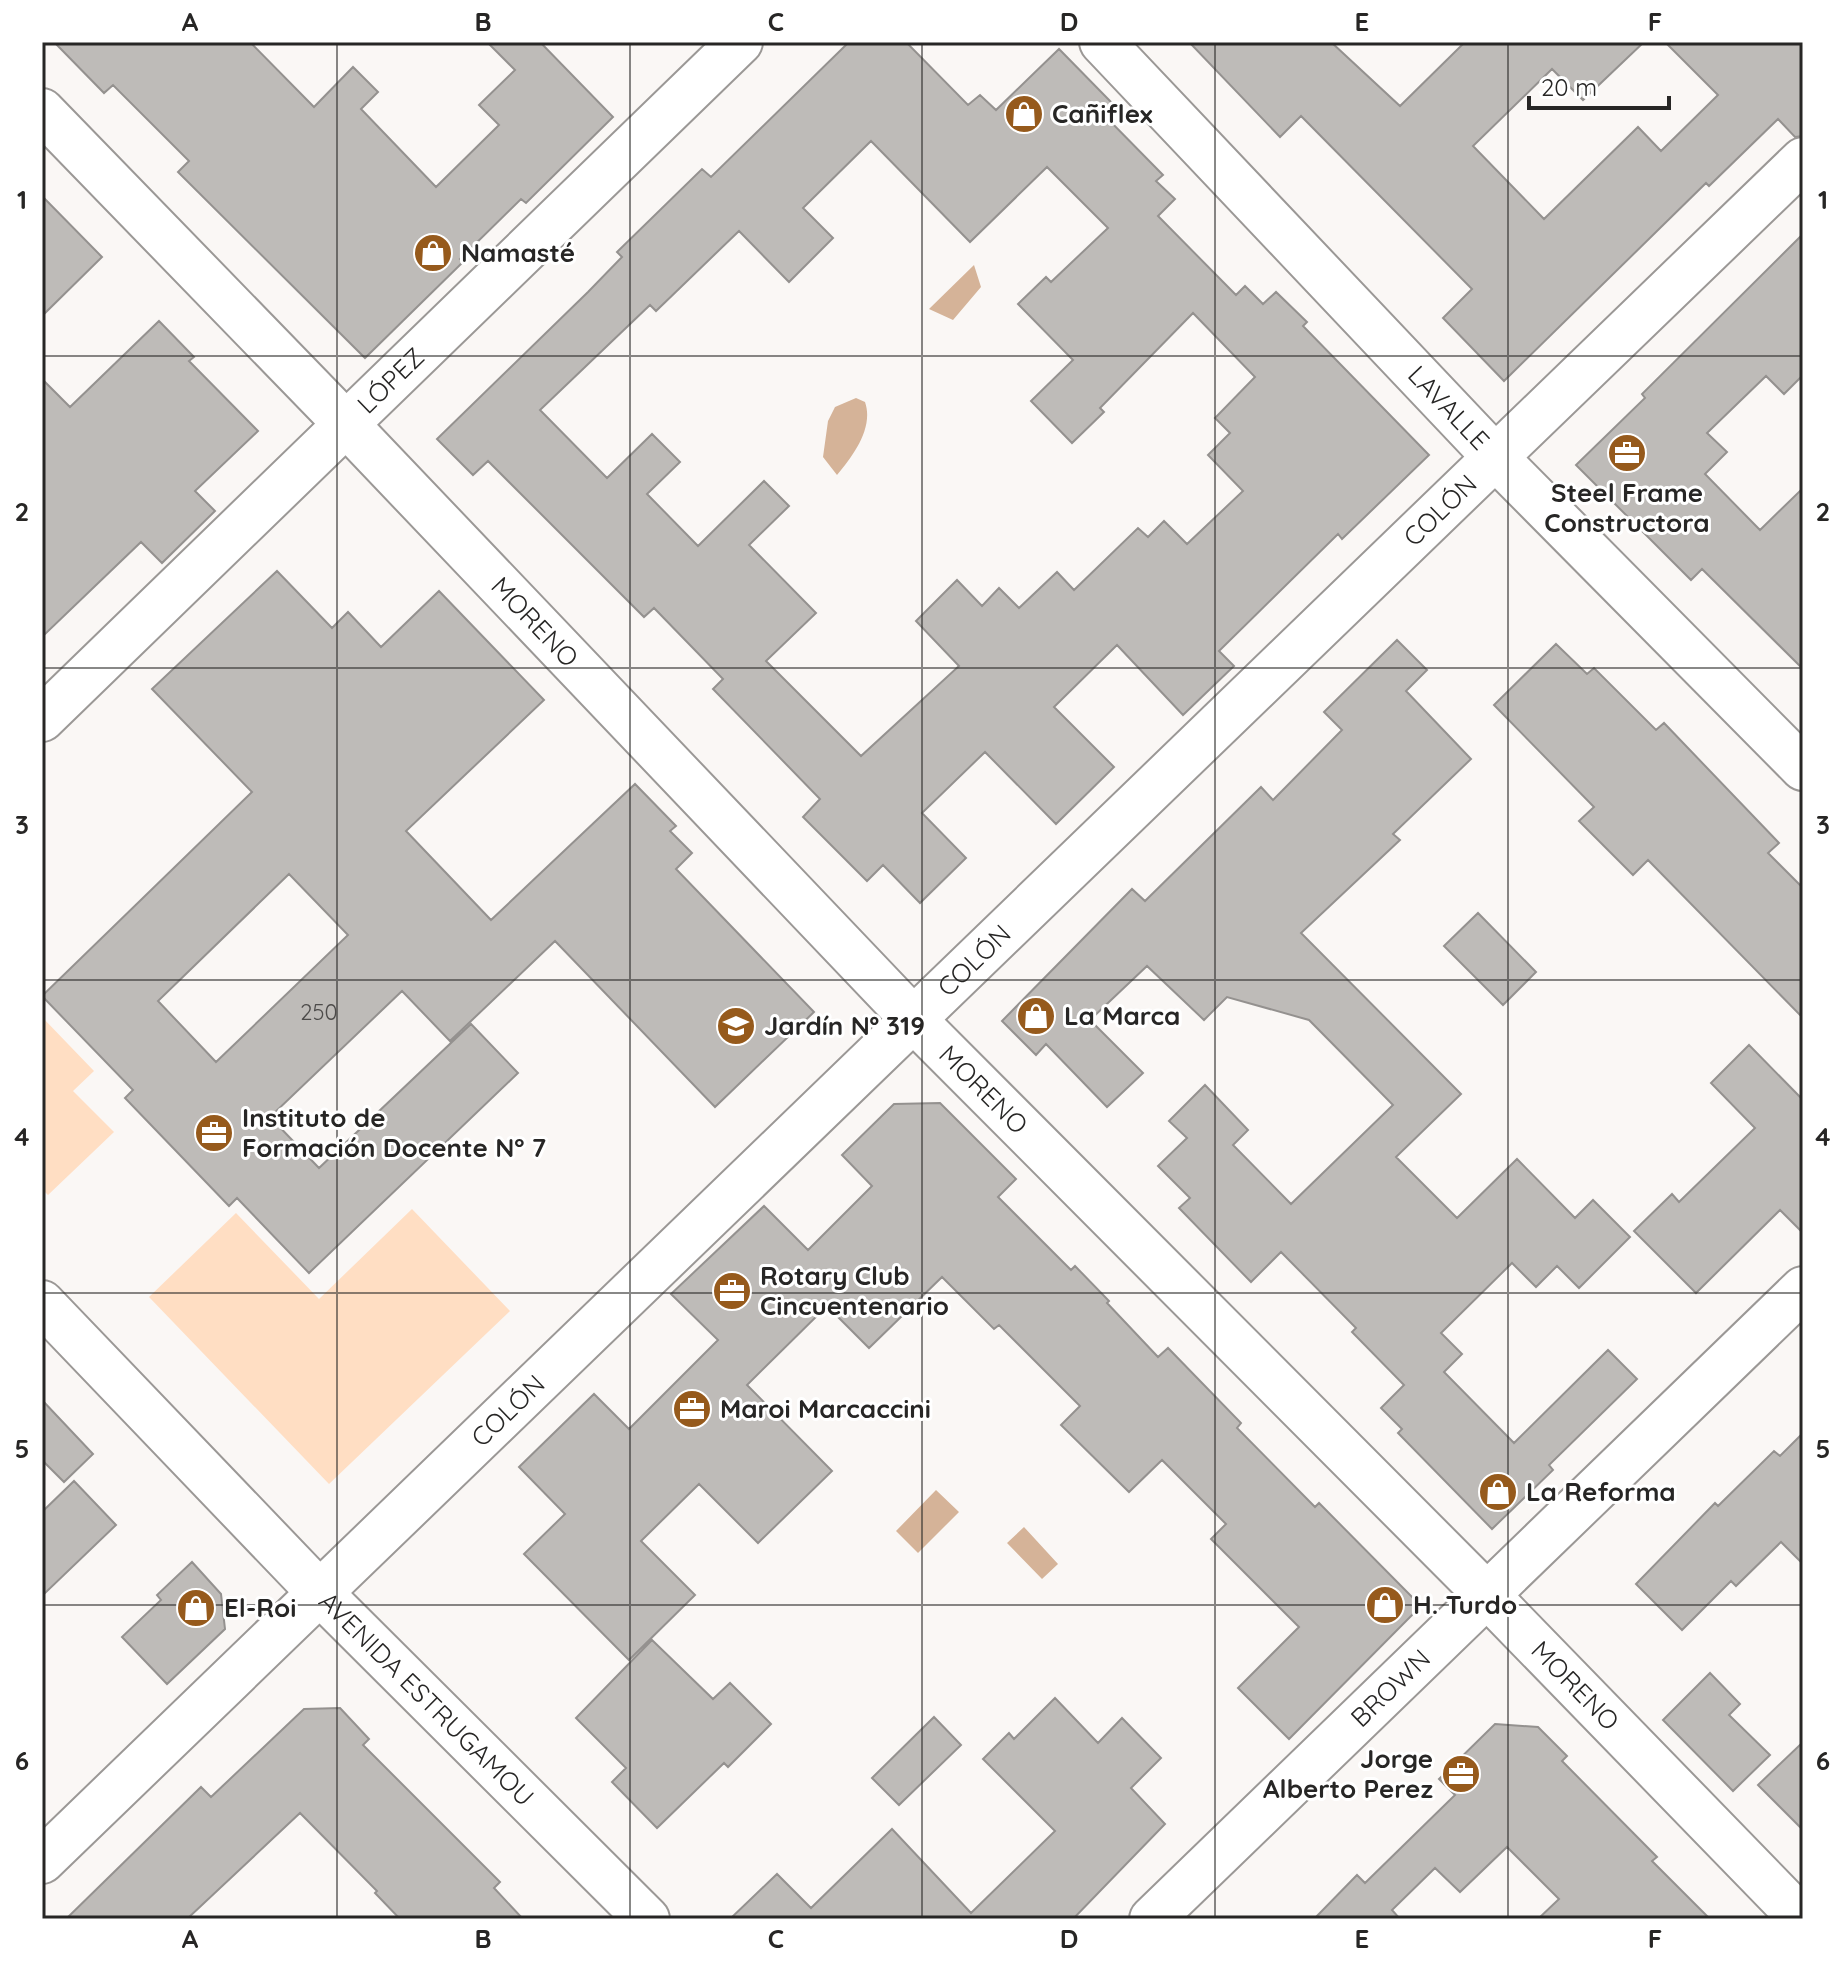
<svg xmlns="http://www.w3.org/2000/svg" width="1845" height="1961" viewBox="0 0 1845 1961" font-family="Quicksand,sans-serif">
<rect width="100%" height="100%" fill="#faf7f5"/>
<path fill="#ffdec3" d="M42,1017L94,1071L73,1091L114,1132L48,1195L42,1189Z
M412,1209L510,1311L329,1484L149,1297L236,1213L319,1299Z"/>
<path fill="#d5b398" d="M974,265L981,287L953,320L929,309Z
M856,398L865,402C874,428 853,456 837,475L823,457L828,421L835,407Z
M936,1490L959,1512L918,1553L896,1531Z
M1024,1527L1058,1564L1042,1579L1007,1543Z"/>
<path fill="#bebbb8" stroke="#94918f" stroke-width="2" fill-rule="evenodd" d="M54,42H250L314,107L353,67L378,92L361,109L436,187L499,125L479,105L515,70L487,42H540L613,117L526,203L521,199L460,259L463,262L365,358L178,172L189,161L113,85L104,93Z
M849,42H906L968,105L980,95L996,110L1059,49L1112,103L1102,113L1163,175L1156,181L1175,199L1158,216L1236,295L1245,286L1263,304L1276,292L1307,322L1303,326L1429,455L1342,539L1338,534L1219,651L1234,666L1183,715L1117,645L1054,707L1114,767L1056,824L985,752L922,813L966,858L920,903L883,865L867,881L803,817L820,799L713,689L723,679L654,608L644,617L488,461L473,475L437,439L588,292L622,257L617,252L702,169L711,177ZM871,141L970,242L1047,167L1108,228L1051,282L1046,277L1018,304L1073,360L1031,401L1072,443L1104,412L1100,408L1193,313L1255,377L1215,418L1230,433L1208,455L1243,491L1187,544L1164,521L1148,537L1138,528L1074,590L1057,572L1019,608L999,588L982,606L957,580L916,621L959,666L861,756L766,661L816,613L749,545L789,506L764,481L698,546L647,494L680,462L652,434L607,478L540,410L650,305L656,311L739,231L789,282L833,238L803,208Z
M1189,42H1331L1400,106L1465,42H1644L1583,100L1552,69L1473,146L1544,219L1638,127L1661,151L1718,95L1665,42H1803V136L1795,137L1778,119L1709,186L1706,183L1504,381L1443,318L1472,289L1301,116L1280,137Z
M42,196L102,257L42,316Z
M1803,234V375L1784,394L1766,376L1707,433L1727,452L1705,474L1760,530L1803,488V669L1702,569L1691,580L1576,465L1645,398L1642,394Z
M159,321L194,357L189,361L258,431L195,491L215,511L162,563L141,542L42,637V379L70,407Z
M277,571L332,628L348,612L381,647L439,591L544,700L406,831L491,920L635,784L676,826L670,831L692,853L676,869L814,1012L715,1107L555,941L450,1041L402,991L270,1117L319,1168L471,1024L518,1073L309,1273L237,1198L229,1206L125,1098L133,1090L42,996L252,792L152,689ZM289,874L348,935L216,1062L158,1001Z
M1397,640L1427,670L1406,691L1471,759L1393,834L1400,840L1301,933L1461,1094L1396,1157L1457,1218L1517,1159L1575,1218L1593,1200L1630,1237L1579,1288L1557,1266L1536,1287L1512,1263L1441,1333L1462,1354L1444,1372L1514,1443L1608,1350L1637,1379L1549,1465L1553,1470L1492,1529L1398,1433L1402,1429L1381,1408L1404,1385L1352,1332L1356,1328L1281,1252L1251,1282L1179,1208L1190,1198L1158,1166L1187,1138L1169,1121L1205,1085L1248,1130L1233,1145L1291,1204L1393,1105L1309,1020L1227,997L1204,1020L1147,966L1090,1020L1143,1073L1107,1107L1046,1044L1036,1055L1002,1021L1132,889L1145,901L1261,787L1273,800L1342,730L1324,712Z
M1556,644L1587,674L1594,668L1656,730L1664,723L1779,843L1768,853L1803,888V1018L1648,860L1633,875L1579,821L1594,807L1494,705Z
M1478,913L1536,972L1503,1005L1444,946Z
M1749,1045L1803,1100V1233L1780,1210L1696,1293L1634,1231L1672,1194L1679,1202L1755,1128L1711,1083Z
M940,1103L1016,1179L998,1197L1071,1270L1075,1266L1109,1301L1107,1303L1158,1357L1168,1348L1241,1423L1237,1428L1315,1507L1319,1503L1421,1606L1289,1739L1238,1688L1299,1627L1211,1539L1226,1524L1162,1460L1129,1492L1061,1425L1080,1406L999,1325L994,1329L942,1277L869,1348L827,1306L747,1385L832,1471L758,1543L699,1484L641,1541L695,1595L629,1660L524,1554L565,1514L519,1467L594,1394L629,1429L718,1340L671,1294L764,1206L808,1250L872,1186L842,1155L894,1104Z
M42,1400L93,1454L64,1482L42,1460Z
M1803,1433V1564L1781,1542L1736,1586L1731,1581L1682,1630L1636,1584L1715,1503L1718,1506L1774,1451L1780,1456Z
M74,1481L116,1525L42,1596V1512Z
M192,1562L221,1594L225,1629L167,1684L122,1637L161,1600L157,1595Z
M652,1640L713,1699L730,1683L771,1724L728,1767L724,1763L657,1828L612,1782L626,1768L576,1718Z
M1710,1673L1740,1704L1729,1715L1770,1755L1733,1791L1663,1720Z
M1055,1698L1098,1743L1122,1718L1161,1758L1131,1788L1165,1824L1073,1919H730L777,1874L811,1908L892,1829L971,1913L1055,1831L983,1759L1009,1733L1014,1739Z
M340,1708L369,1739L363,1745L500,1882L494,1888L523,1919H400L375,1893L377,1891L300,1813L187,1919H66L201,1787L211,1797L304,1709Z
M934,1717L961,1745L899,1805L872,1778Z
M1495,1724L1538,1727L1567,1756L1562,1761L1657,1857L1652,1861L1710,1919H1538L1559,1899L1507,1847L1460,1892L1435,1868L1392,1910L1400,1919H1314L1357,1875L1365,1883L1455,1795L1439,1779Z
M1803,1742V1830L1758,1785Z"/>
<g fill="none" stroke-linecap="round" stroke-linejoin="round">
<g stroke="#9b9896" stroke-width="48">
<g id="minor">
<path id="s1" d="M1102,42L1496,458L1803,768"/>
<path id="s2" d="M42,111L346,424L914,1020L1487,1595L1802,1919"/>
<path id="s3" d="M42,719L740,42"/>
<path id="s4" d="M42,1861L1803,160"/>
<path id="s5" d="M1152,1919L1803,1289"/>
</g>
</g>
<g stroke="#9b9896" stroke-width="48">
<g id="major">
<path id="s6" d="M42,1303L320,1593L647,1919"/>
</g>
</g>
<use href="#minor" stroke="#fff" stroke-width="44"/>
<use href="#major" stroke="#fff" stroke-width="44"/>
</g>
<path fill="none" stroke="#272625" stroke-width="2" stroke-opacity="0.55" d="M337,42V1919M630,42V1919M922,42V1919M1215,42V1919M1508,42V1919M42,356H1803M42,668H1803M42,980H1803M42,1293H1803M42,1605H1803"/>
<defs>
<g id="shop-disc" transform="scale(2)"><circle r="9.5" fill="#965a1c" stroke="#fff"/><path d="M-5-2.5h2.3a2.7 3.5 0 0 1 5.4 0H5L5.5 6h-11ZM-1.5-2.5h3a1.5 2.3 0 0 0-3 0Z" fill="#fff"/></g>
<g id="office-disc" transform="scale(2)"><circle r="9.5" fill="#965a1c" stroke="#fff"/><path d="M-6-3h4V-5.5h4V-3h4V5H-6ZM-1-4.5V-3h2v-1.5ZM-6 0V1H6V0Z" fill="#fff"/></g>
<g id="school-disc" transform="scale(2)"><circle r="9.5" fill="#965a1c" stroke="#fff"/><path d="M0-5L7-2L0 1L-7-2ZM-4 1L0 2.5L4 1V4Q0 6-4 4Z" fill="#fff"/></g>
</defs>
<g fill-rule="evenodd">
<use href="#shop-disc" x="1024" y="114"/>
<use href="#shop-disc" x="433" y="253"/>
<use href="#office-disc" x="1627" y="453"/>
<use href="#shop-disc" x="1036" y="1016"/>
<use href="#school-disc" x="736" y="1026"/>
<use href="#office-disc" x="214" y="1133"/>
<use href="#office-disc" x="732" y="1291"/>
<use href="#office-disc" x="692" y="1409"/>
<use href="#shop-disc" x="1498" y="1492"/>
<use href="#shop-disc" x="1385" y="1605"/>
<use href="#shop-disc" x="196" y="1608"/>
<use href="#office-disc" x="1461" y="1774"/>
</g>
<g text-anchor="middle" stroke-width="6" stroke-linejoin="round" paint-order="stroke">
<g font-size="22" fill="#4d4b4a">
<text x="319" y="1020">250</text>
</g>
<g font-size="26" font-weight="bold" fill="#272625" stroke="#fff" text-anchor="start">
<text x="1052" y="123">Cañiflex</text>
<text x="461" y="262">Namasté</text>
<text x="1627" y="502" text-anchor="middle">Steel Frame<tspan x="1627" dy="30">Constructora</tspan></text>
<text x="1064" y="1025">La Marca</text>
<text x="764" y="1035">Jardín Nº 319</text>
<text x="242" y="1127">Instituto de<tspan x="242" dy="30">Formación Docente N° 7</tspan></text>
<text x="760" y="1285">Rotary Club<tspan x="760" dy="30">Cincuentenario</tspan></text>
<text x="720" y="1418">Maroi Marcaccini</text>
<text x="1526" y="1501">La Reforma</text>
<text x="1413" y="1614">H. Turdo</text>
<text x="224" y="1617">El-Roi</text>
<text x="1433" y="1768" text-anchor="end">Jorge<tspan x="1433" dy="30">Alberto Perez</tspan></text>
</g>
<g font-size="26" fill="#272625" stroke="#fff">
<text dy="9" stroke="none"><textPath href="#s3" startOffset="486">LÓPEZ</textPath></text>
<text dy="9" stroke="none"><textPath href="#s1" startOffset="504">LAVALLE</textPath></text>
<text dy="9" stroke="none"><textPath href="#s4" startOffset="1944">COLÓN</textPath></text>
<text dy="9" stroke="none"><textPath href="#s2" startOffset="710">MORENO</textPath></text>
<text dy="9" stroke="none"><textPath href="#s4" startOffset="1296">COLÓN</textPath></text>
<text dy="9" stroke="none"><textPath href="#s2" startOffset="1358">MORENO</textPath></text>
<text dy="9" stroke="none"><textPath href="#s4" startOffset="648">COLÓN</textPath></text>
<text dy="9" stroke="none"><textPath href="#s2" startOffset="2198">MORENO</textPath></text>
<text dy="9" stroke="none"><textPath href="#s5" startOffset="332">BROWN</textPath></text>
<text dy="9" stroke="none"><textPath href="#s6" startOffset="552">AVENIDA ESTRUGAMOU</textPath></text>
</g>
</g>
<rect width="1845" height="1961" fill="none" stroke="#ffffff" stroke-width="88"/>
<path d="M1529 96v12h140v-12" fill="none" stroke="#272625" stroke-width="4"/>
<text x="1541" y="96" font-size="24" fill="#272625" stroke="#ffffff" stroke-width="6" paint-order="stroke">20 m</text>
<rect x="44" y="44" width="1757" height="1873" fill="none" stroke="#272625" stroke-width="3"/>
<g font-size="26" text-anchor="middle" font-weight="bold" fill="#272625">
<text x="190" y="31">A</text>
<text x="483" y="31">B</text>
<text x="776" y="31">C</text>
<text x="1069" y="31">D</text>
<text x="1362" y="31">E</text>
<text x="1655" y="31">F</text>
<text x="22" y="209">1</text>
<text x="1823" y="209">1</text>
<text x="22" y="521">2</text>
<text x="1823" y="521">2</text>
<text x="22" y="834">3</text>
<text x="1823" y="834">3</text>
<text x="22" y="1146">4</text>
<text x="1823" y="1146">4</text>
<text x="22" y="1458">5</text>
<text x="1823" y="1458">5</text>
<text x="22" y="1770">6</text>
<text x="1823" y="1770">6</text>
<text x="190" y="1948">A</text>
<text x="483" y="1948">B</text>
<text x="776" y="1948">C</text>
<text x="1069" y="1948">D</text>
<text x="1362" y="1948">E</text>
<text x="1655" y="1948">F</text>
</g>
</svg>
